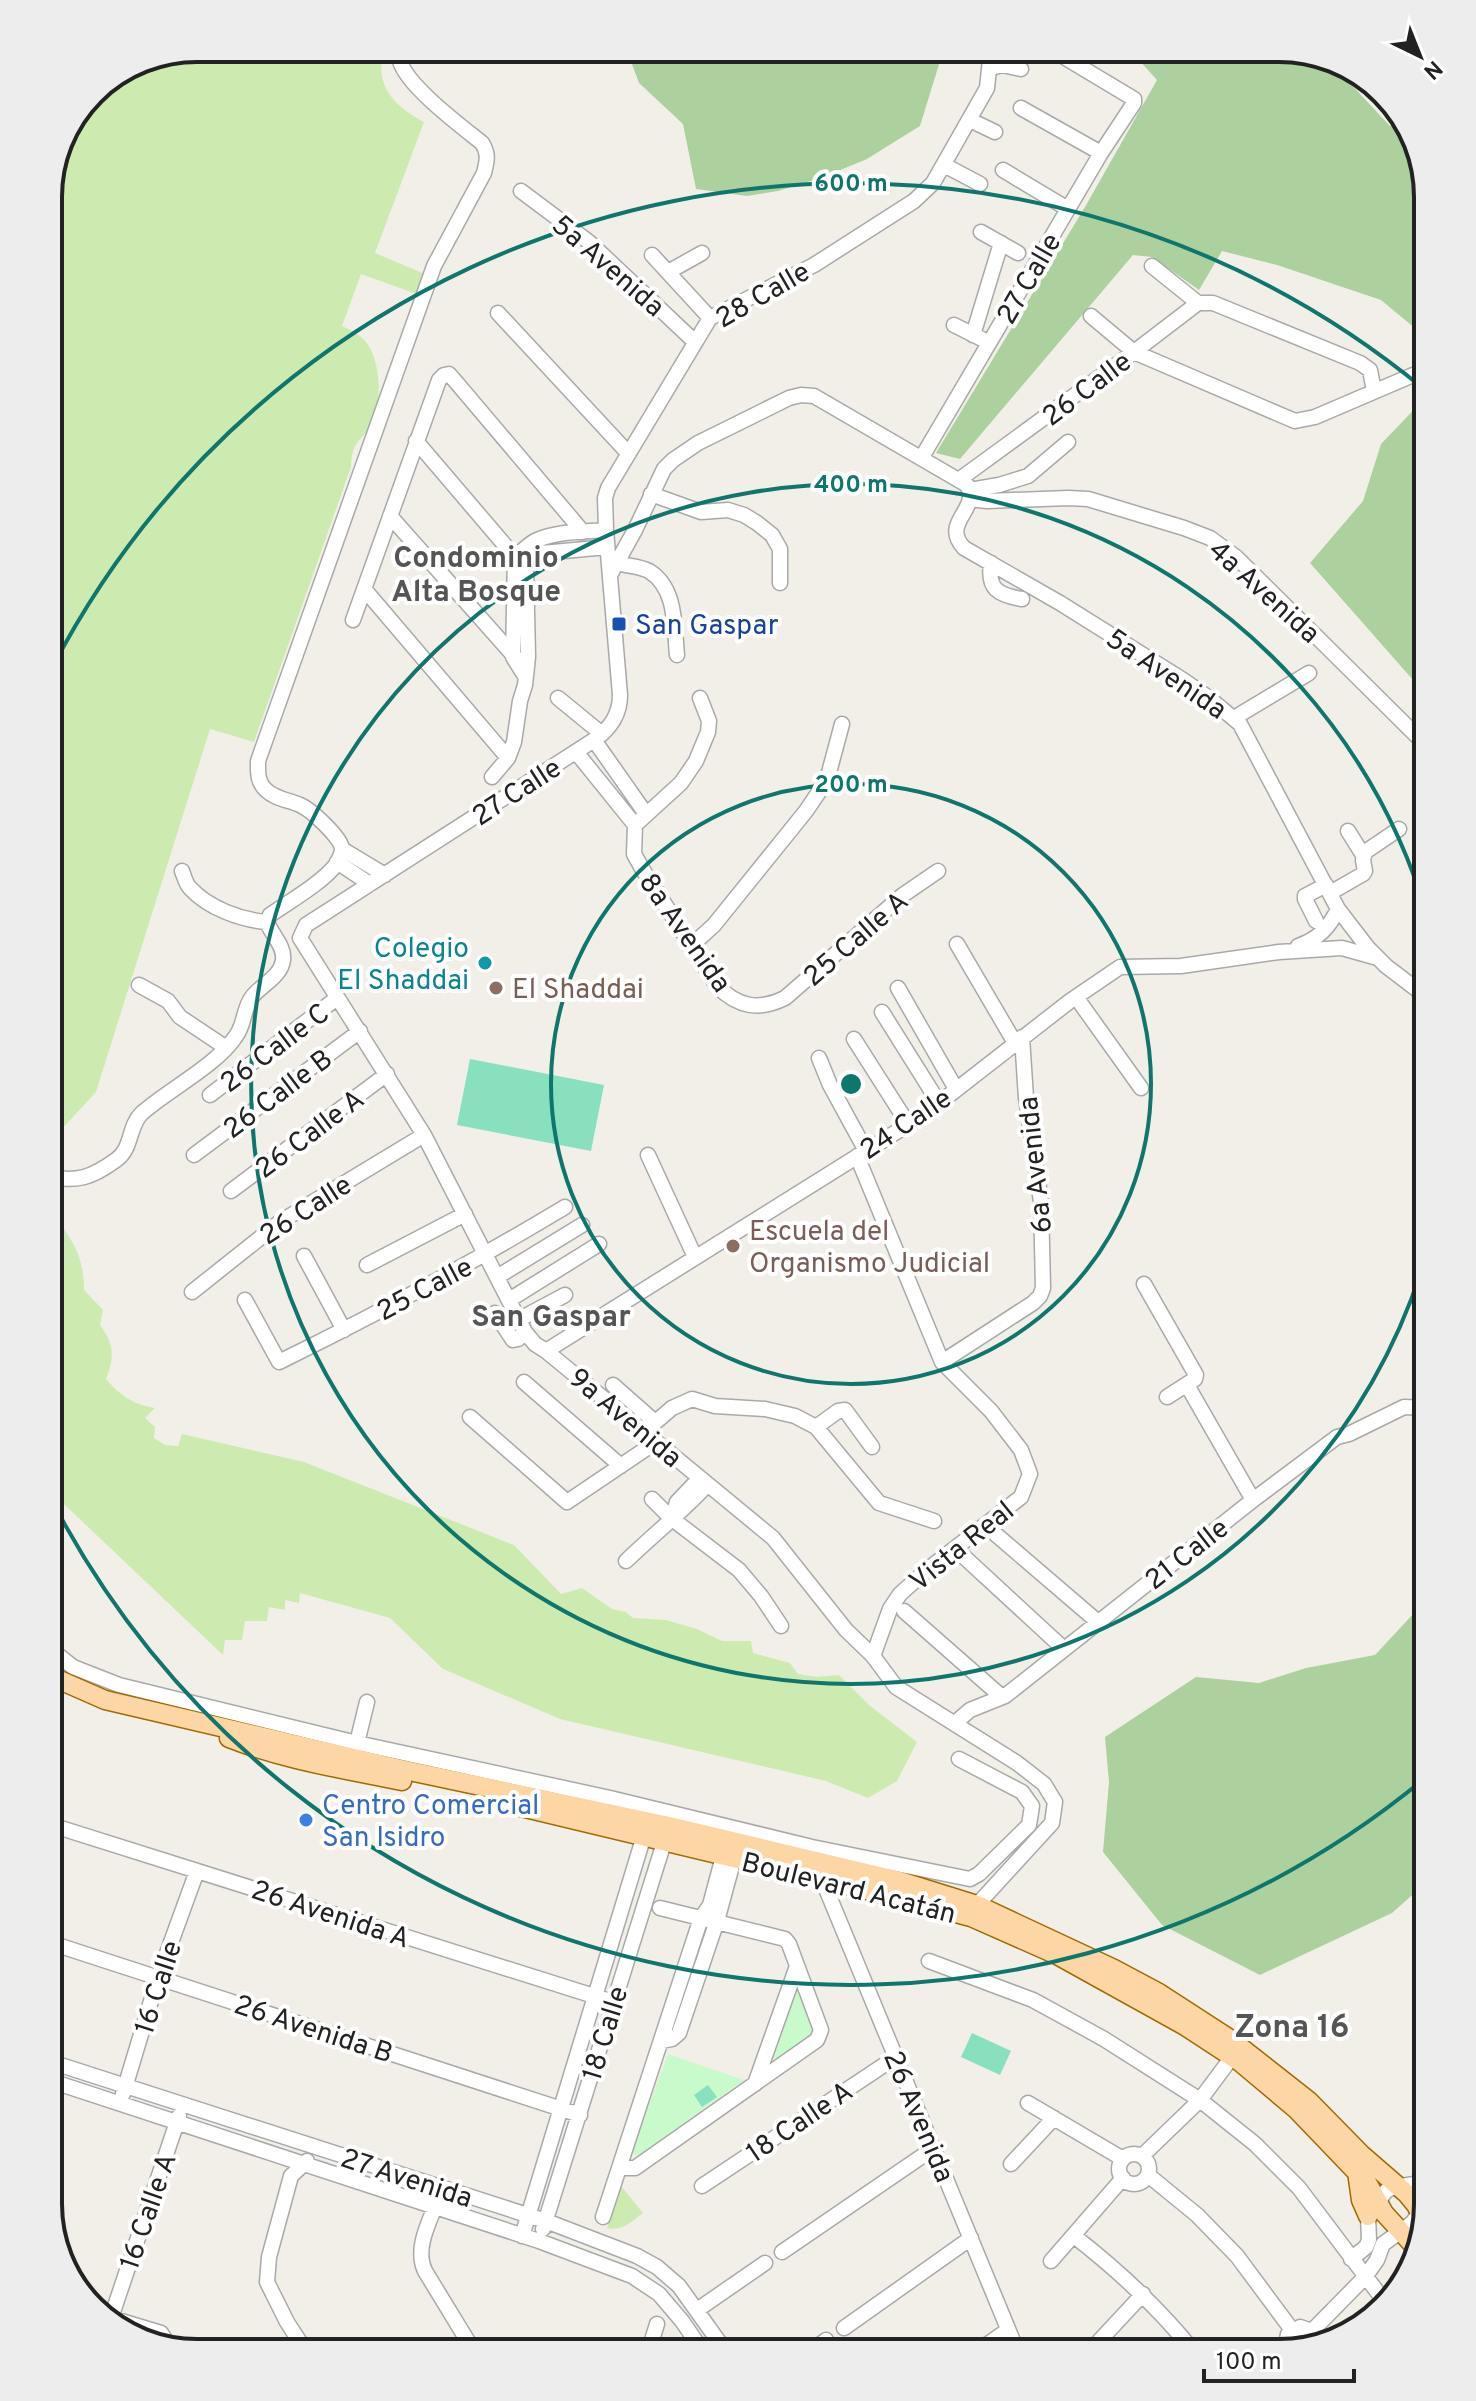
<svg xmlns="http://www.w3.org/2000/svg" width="1476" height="2401" viewBox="0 0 1476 2401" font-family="Overpass,sans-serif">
<rect width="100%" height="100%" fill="#f2efe9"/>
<path fill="#cdebb0" d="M197,48H384C374,86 393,105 424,122L375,253L427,275L419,295L361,274L342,326C349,329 357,333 363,339C381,355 383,402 372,423C361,443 352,439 351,467L254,742L210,729L96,1092L48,1144V188L92,91L141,59Z
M48,1206C69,1237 84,1251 84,1290L103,1310L100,1325C114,1344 115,1356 106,1379C121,1396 132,1404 155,1408L145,1418L155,1427L154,1438L165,1445L178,1446L182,1434L304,1462L514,1545L561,1594L582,1588L612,1609L626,1612L633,1618L666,1620L697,1629L722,1641H751L753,1653L790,1663L798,1674L817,1677L839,1675L869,1705L917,1742L897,1781L868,1798L826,1781L560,1719L443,1669L390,1618L300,1593L299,1603L285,1600V1610L269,1607L267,1621H245L242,1640H225L223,1655L48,1489Z
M621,2186L643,2213C632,2221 622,2232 607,2228Z"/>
<path fill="#add19e" d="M626,48H944L920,126L867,159L821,178L778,191L747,196L696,189L683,124L639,83Z
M1128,48H1289L1331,63L1390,126L1405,122L1412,131L1428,197V339L1381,300L1277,265L1222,251L1199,290L1152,257L1133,255L960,459L936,453L1085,207L1157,80Z
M1428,395V697L1310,563L1363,501L1381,444Z
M1428,1598V1881L1392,1913L1260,1975L1162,1925L1103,1852L1109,1782L1105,1737L1196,1677L1259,1683L1306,1668L1375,1655Z"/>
<path fill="#c8facc" d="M796,1989L801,1991L816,2033L777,2060L771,2056Z
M668,2054L744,2080L639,2155H634L632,2151Z"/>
<path fill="#88e0be" d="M470,1059L604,1085L591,1151L457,1125Z
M972,2033L1011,2051L1000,2075L961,2057Z
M708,2085L717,2097L702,2107L694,2095Z"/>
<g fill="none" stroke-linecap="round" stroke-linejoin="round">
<g stroke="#a9a9a9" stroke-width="17">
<path id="minor" d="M991,68L1002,65L1021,69
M1021,108L1101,153
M970,120L995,132
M944,165L980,184
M1003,170L1068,209
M521,191L589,242L695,342
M981,232L1018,253
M652,255L710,318
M1152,266L1198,303
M668,272L702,253
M498,313L628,453
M1091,316L1134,352L1295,421L1315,417L1413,375
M954,325L982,339
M973,335L1001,243
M416,441L515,557L523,563
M922,457L1101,153L1134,103V99L1049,48
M960,479L1134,352L1198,303H1213L1360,363L1370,370L1374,391
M970,490L999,485L1028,476L1068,442
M651,494L701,512L728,510L744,515L757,523L772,535L780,549V583
M970,499L987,501L1068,498L1088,499L1184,528L1210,538L1236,557L1428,747
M390,516L515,657
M617,563C627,566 640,566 649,571C677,588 674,627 677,655
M991,563C987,589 998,595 1022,599
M610,575L635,530L664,469L673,460L698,443L789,398L801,395L814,396L967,485C981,510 940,522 964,548L1060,603L1183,680L1209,698L1240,724L1338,909L1368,948L1386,966L1428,998
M365,590L508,758
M353,620L439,380L444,375L449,374L456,382L583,532
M525,676L513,657L515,557C521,552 528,545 535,541C556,531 583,532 606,530
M558,698L602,734
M1234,718L1309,673
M594,740L646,814
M576,752L635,825L634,854L643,870L717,986C738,1007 758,1011 785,998L903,895L938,871
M492,777L508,758L514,742L520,701L525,685L528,657L526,566L534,556L542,553L607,547
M635,825L681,783L696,761L708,732L709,721L700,698
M1348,831L1363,855
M342,849L385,875
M337,862L370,884
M182,871C184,876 186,884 190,888C208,908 241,920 267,922
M1330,893L1363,874L1365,871L1363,860L1365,852L1399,829
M1316,921L1305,899V896L1326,885
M957,944L1015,1043
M691,946L714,925L806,811L827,780L842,724
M1298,946C1318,939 1329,928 1338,909
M139,985L168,1001L180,1017L225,1047
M898,988L956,1089
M1076,997L1141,1088
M882,1012L939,1103
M854,1039L908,1124
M819,1058L830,1085L866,1151
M210,1095L337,998
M194,1155L360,1031
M648,1155L695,1257
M857,1156L942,1362L991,1411L1021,1450L1030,1474L1021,1497L927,1570L900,1594L890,1609L873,1656
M48,1177C78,1182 91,1178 116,1160C133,1148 128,1126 142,1113C169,1089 216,1066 236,1036C245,1024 243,1009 252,997C261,985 281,977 283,960C285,946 271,934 267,922L270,915C290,901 320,884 335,866C338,861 342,855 342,849C342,838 310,809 300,805C289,800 275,799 266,790C257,782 258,772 258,761L434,266L484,173C487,161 489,154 482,143C461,126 407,86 400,61C398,56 400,53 401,48
M231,1191L387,1074
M304,1256L344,1330
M367,1265L465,1214
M497,1277L582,1225
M1144,1284L1196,1375L1195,1379L1167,1397
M192,1292L280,1222L424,1135
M245,1300L279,1362C377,1314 472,1263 565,1207
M509,1300L599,1244
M495,1313L513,1340L518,1339L525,1332
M520,1319L565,1295
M546,1351L925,1114L1070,1001L1120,967L1181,966L1279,952L1342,948L1374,957
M942,1362L1033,1303L1040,1296L1043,1288L1041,1202L1026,1098L1022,1037
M524,1382L621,1466
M613,1385L655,1422
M1187,1385L1253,1500
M470,1417L567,1502L656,1442
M816,1427L838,1411L845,1410L872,1447
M644,1432L672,1408L692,1399L715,1406L765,1409L795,1416L816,1427L879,1503L934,1521
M652,1499L671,1518L739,1570L761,1596L781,1626
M672,1518L677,1502L699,1479
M993,1532L1098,1622
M961,1554L1064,1649
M626,1561C653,1535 682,1512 707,1485
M904,1611L1002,1697
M48,1647L73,1667L119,1685L357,1743L610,1798L812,1847L970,1879L979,1874L1029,1825L1032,1806L1022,1792L959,1759
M955,1723L970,1710L1005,1696L1253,1500L1337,1437L1349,1434L1404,1407L1428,1408
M357,1743L367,1702
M48,1824L613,2002
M822,1879L1018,2353
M973,1913L977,1905L1052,1823L1055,1802L1044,1784L1017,1763L896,1687L873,1656L846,1630L773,1538L546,1351L535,1344L525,1332L424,1135L300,938L306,925L594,740C610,729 620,714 620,695L606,530L605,498L608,488L710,318L814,265L914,201L933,183L987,88L990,60L983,48
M48,1942L580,2115
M929,1961L1033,2000L1104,2039L1200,2100L1255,2144L1299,2188L1385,2302
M661,2041L672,2039L679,2033L717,1921L736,1851
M48,2061L546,2221L637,2256L657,2267L679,2286L727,2353
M48,2080L539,2241L632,2276L659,2294L682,2321L704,2353
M755,2084L797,1966
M123,2094L158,1978L197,1871
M1028,2103L1123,2159
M1119 2169a15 15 0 1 1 30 0a15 15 0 1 1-30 0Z
M1142,2156L1200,2100L1232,2057
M307,2161L291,2176L269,2257L267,2282L287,2322L307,2353
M1011,2164L1054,2118
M620,2168H635L817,2040L821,2030L789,1944L785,1939L660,1908
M1148,2175L1197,2215L1237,2256L1292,2330
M702,2186L896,2057
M438,2199C430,2221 414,2248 425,2271L475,2353
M603,2217L701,1918L710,1905L725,1849
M543,2229L667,1833
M522,2236L646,1829
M1074,2236C1119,2271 1159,2308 1195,2353
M782,2252L934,2148
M1351,2259L1366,2247L1369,2240L1368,2216L1386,2191L1394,2187L1428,2182
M1051,2261L1123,2178
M697,2310L765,2263
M111,2318L179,2116
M109,2322L111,2318L161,2333L169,2346
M844,2328L971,2238
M1312,2331L1365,2277L1377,2260L1383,2244L1412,2223L1428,2202
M1289,2351L1286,2344L1288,2334L1300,2327L1312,2331L1316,2344
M648,2353L657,2324
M809,2353L826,2340
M975,2353L1008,2330
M1088,2353L1143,2294"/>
</g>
<g stroke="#a06b00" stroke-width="21">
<path id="major" d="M48,1675L105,1700L405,1770L669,1826L900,1881L977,1905L1114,1969L1159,1993L1230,2039L1309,2101L1362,2155L1407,2194L1416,2205L1423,2219
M229,1738C284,1760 344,1769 402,1781
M521,1807L896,1897L971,1917L1057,1955L1185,2026L1240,2062L1296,2109L1368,2184L1384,2213L1415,2247
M1357,2172L1361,2200L1368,2216"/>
</g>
<use href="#minor" stroke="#fff" stroke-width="14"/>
<use href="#major" stroke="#fcd6a4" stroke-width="18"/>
</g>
<g fill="none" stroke="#0f766e" stroke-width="4">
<circle cx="851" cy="1084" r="300"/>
<path d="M1428 1249A600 600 0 1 1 1428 919"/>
<path d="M1424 1779A901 901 0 0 1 48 1493M52 668A901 901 0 0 1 1424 389"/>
</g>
<rect fill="#1a4fb4" stroke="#fff" stroke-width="3" x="611" y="616" width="16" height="16" rx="4"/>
<circle fill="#0f9aa8" stroke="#fff" stroke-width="3" cx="485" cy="963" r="8"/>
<g fill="#8d6e63" stroke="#fff" stroke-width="3">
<circle cx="496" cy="988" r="8"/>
<circle cx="733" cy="1246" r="8"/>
</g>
<circle fill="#3f7fe0" stroke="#fff" stroke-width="3" cx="306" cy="1820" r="8"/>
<g text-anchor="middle" stroke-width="8" stroke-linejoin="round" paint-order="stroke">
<g font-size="28" fill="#222" stroke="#fff">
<text transform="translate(609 265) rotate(41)" y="10">5a Avenida</text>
<text transform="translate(1028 278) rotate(-60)" y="10">27 Calle</text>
<text transform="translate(762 294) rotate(-30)" y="10">28 Calle</text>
<text transform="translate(1086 388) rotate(-37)" y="10">26 Calle</text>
<text transform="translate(1265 591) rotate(42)" y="10">4a Avenida</text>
<text transform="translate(1167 673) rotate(34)" y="10">5a Avenida</text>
<text transform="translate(516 791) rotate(-33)" y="10">27 Calle</text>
<text transform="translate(686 932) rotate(55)" y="10">8a Avenida</text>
<text transform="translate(855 938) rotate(-41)" y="10">25 Calle A</text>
<text transform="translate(274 1047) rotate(-37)" y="10">26 Calle C</text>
<text transform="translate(277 1093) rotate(-37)" y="10">26 Calle B</text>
<text transform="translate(905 1123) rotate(-34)" y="10">24 Calle</text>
<text transform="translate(309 1133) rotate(-37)" y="10">26 Calle A</text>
<text transform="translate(1034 1165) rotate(-96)" y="10">6a Avenida</text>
<text transform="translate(305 1209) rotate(-33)" y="10">26 Calle</text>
<text transform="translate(424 1288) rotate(-28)" y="10">25 Calle</text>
<text transform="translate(626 1417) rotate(40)" y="10">9a Avenida</text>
<text transform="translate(961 1545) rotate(-39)" y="10">Vista Real</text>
<text transform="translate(1186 1553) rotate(-38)" y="10">21 Calle</text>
<text transform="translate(849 1887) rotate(14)" y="10">Boulevard Acatán</text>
<text transform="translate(331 1913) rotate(18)" y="10">26 Avenida A</text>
<text transform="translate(157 1987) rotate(-72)" y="10">16 Calle</text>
<text transform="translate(314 2028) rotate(18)" y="10">26 Avenida B</text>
<text transform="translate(604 2033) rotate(-73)" y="10">18 Calle</text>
<text transform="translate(920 2116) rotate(67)" y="10">26 Avenida</text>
<text transform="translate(799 2121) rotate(-34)" y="10">18 Calle A</text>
<text transform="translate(407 2177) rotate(18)" y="10">27 Avenida</text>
<text transform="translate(147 2211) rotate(-71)" y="10">16 Calle A</text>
</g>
<g font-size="28" fill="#164399" stroke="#fff" text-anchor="start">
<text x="635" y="634">San Gaspar</text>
</g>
<g font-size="28" fill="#0d838f" stroke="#fff" text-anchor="end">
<text x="469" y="957">Colegio<tspan x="469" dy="32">El Shaddai</tspan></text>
</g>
<g font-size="28" fill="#785e54" stroke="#fff" text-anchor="start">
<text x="512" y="998">El Shaddai</text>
<text x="749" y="1240">Escuela del<tspan x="749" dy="32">Organismo Judicial</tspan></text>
</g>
<g font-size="28" fill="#366cbe" stroke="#fff" text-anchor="start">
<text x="322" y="1814">Centro Comercial<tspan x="322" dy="32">San Isidro</tspan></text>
</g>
<g font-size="30" font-weight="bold" fill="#555" stroke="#fff">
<text x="476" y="567">Condominio<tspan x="476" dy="34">Alta Bosque</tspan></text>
<text x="551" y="1326">San Gaspar</text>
</g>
<g font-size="32" font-weight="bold" fill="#555" stroke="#fff">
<text x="1292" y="2037">Zona 16</text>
</g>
</g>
<path d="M0 0H1476V2401H0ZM197 62H1279A135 135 0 0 1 1414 197V2204A135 135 0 0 1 1279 2339H197A135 135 0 0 1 62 2204V197A135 135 0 0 1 197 62Z" fill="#ededed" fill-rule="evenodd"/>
<path fill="none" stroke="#222" stroke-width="4" d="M197 62H1279A135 135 0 0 1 1414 197V2204A135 135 0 0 1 1279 2339H197A135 135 0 0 1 62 2204V197A135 135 0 0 1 197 62Z"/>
<circle cx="851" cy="1084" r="12" fill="#0f766e" stroke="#fff" stroke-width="4"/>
<g font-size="24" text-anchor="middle" font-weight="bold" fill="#0f766e" stroke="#fff" stroke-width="8" stroke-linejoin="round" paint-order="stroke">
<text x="851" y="191">600 m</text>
<text x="851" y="492">400 m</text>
<text x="851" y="792">200 m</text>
</g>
<g transform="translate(1420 56) rotate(137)" stroke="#ffffff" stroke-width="6" paint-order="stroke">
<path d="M0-6L14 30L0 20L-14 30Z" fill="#222222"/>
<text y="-12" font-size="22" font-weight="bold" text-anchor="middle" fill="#222222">N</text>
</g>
<path d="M1204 2369v12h150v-12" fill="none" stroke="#222222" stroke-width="4"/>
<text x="1216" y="2369" font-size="24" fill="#222222" stroke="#ffffff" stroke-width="6" paint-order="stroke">100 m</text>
</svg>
